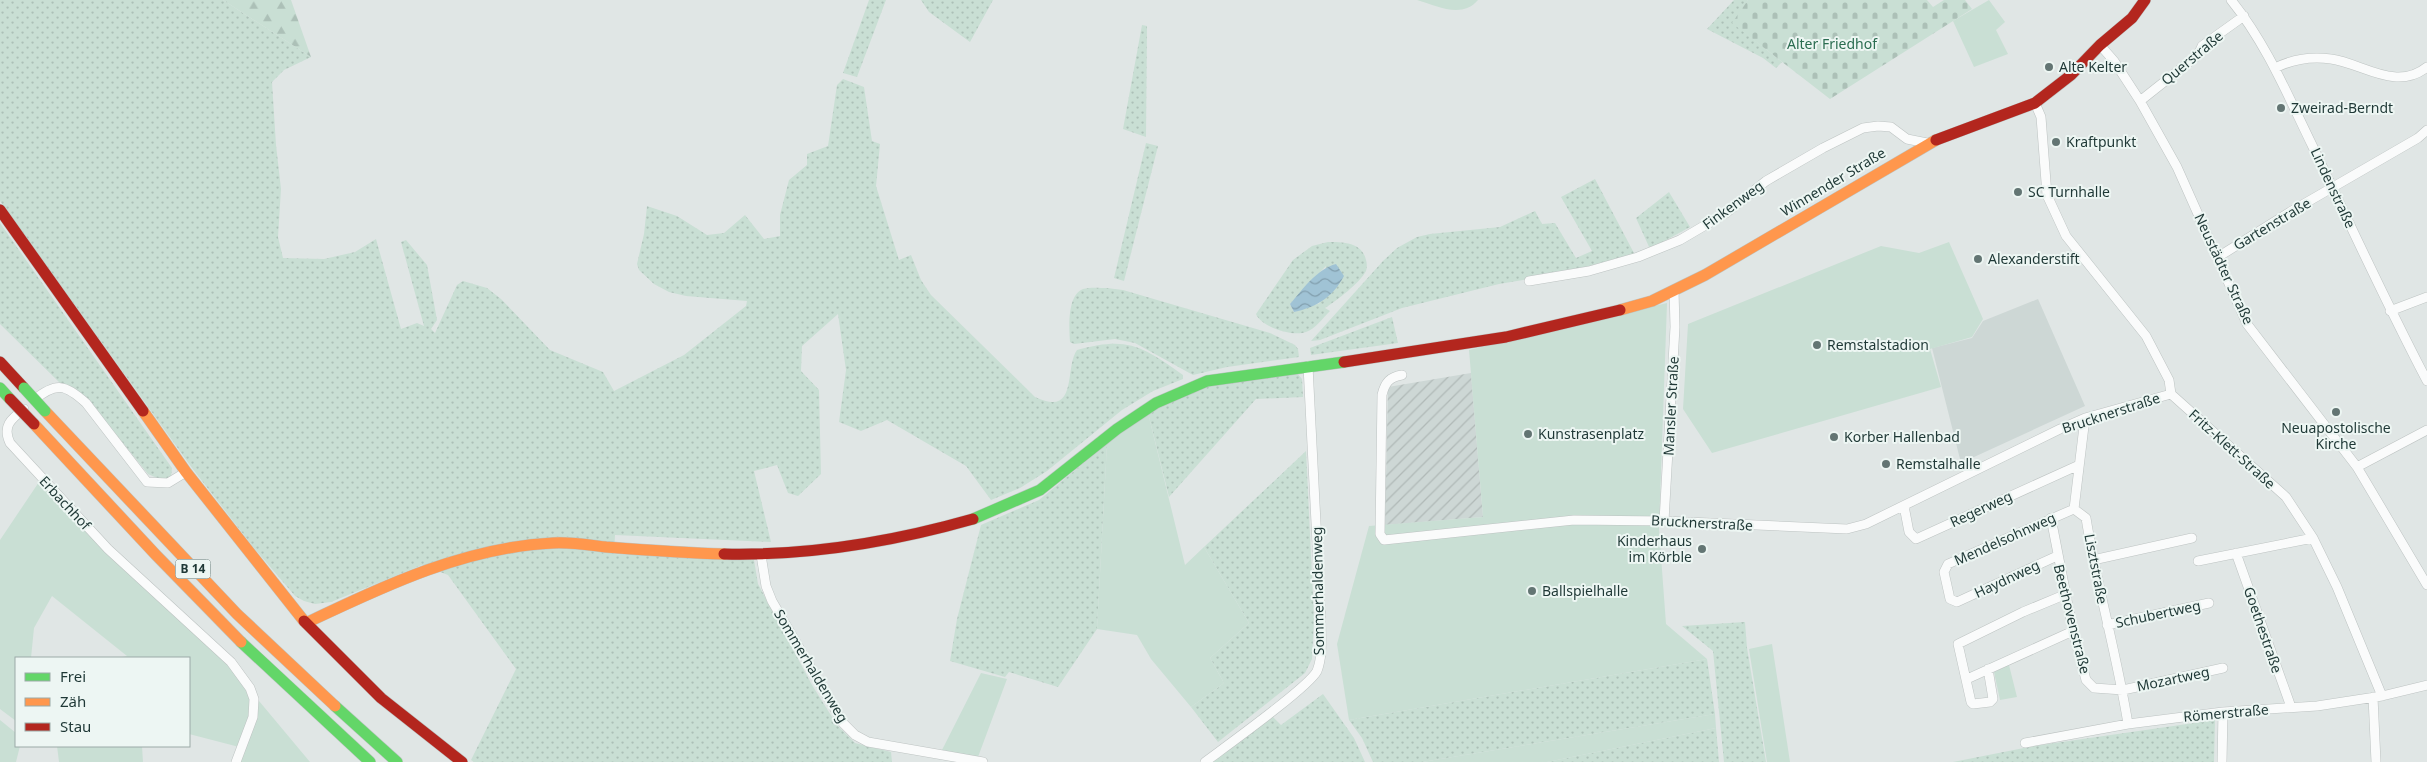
<svg xmlns="http://www.w3.org/2000/svg" width="2427" height="762" viewBox="0 0 2427 762" font-family="'Noto Sans',sans-serif">
<defs>
<pattern id="industrial-furrows" width="10" height="10" patternUnits="userSpaceOnUse" patternTransform="scale(1.25)"><rect width="10" height="10" fill="#cdd7d5"/><path d="M-1 1l2-2M0 10L10 0M9 11l2-2" fill="none" stroke="#b0b9b7"/></pattern>
<pattern id="grass-dots" width="8" height="8" patternUnits="userSpaceOnUse" patternTransform="scale(1.25)"><rect width="8" height="8" fill="#c9dfd4"/><path d="M2 2h.1M6 6h.1" fill="none" stroke="#acc0b7" stroke-width="1.8" stroke-linecap="round"/></pattern>
<pattern id="forest-firs" width="22" height="20" patternUnits="userSpaceOnUse" patternTransform="scale(1.25)"><rect width="22" height="20" fill="#c9dfd4"/><path d="M5 1l3.5 6h-7zM16 11l3.5 6h-7z" fill="#acc0b7"/></pattern>
<pattern id="cemetery-stones" width="16" height="16" patternUnits="userSpaceOnUse" patternTransform="scale(1.25)"><rect width="16" height="16" fill="#c9dfd4"/><path d="M2 7V4a2 2 0 0 1 4 0v3zM10 15v-3a2 2 0 0 1 4 0v3z" fill="#acc0b7"/></pattern>
<pattern id="water-waves" width="16" height="10" patternUnits="userSpaceOnUse" patternTransform="scale(1.25)"><rect width="16" height="10" fill="#a0c3d5"/><path d="M0 5q4-4 8 0t8 0" fill="none" stroke="#829fae"/></pattern>
</defs>
<rect width="100%" height="100%" fill="#e0e6e5"/>
<path fill="#cdd7d5" d="M2038,299L2085,406L1961,463L1932,348L1972,338L1983,321Z"/>
<path fill="url(#industrial-furrows)" d="M1471,373L1483,517L1385,525L1388,387Z"/>
<path fill="url(#grass-dots)" fill-rule="evenodd" d="M0,0H223L311,57L284,70L272,82L276,145L281,189L278,237L283,258L324,259L355,252L376,239L401,329L417,323L424,326L401,242L406,240L427,265L437,320L431,329L435,333L457,285L463,281L487,288L501,299L550,350L603,372L614,391L684,355L746,306L747,301L686,296L669,292L654,284L639,270L637,264L644,234L647,206L677,216L707,235L724,233L745,215L764,239L780,236V215L789,180L807,165V154L828,146L837,85L843,79L864,87L872,141L880,144L876,186L899,260L911,255L921,280L931,295L1035,397C1079,418 1064,368 1077,350C1128,336 1142,346 1183,375V379L1153,391L1122,410L1047,471L1020,488L991,500L966,466L887,420L861,431L839,422L846,370L838,314L802,346L801,371L819,390L821,474L798,496L788,493L777,465L754,471L771,542L615,535L614,554L754,560L758,584L812,685L837,725L855,743L891,752L892,762H474L471,760L516,669L448,575L422,565L331,602L315,604L304,601L295,596L254,548L192,468L0,201Z
M869,0H886L857,77L843,73Z
M921,0H993L970,42L929,12Z
M1734,0H1748L1733,23L1782,62L1776,68L1763,58L1707,29Z
M1142,25L1147,26L1146,137L1123,129Z
M1146,143L1158,146L1124,281L1114,278Z
M1595,179L1635,255L1587,269L1499,284L1402,308L1320,340L1311,341L1383,261L1397,248L1417,237L1430,234L1500,227L1535,211L1542,224L1555,223L1576,258L1592,251L1561,197Z
M1669,192L1690,227L1650,249L1636,218Z
M0,223L172,468L171,477L164,481L148,474L85,396L60,383L0,324Z
M1328,242C1343,242 1362,242 1366,260C1367,263 1367,268 1366,271C1359,284 1337,300 1325,308L1330,311C1323,318 1315,329 1306,332C1293,337 1261,327 1256,314L1293,260L1312,246ZM1326,266L1320,303L1294,312L1290,304Z
M1107,288L1123,290L1270,333L1295,345L1298,349L1299,357L1227,367L1193,375L1135,343L1115,339L1074,344L1070,342C1069,328 1067,295 1083,289C1090,287 1100,288 1107,288Z
M1392,317L1398,343L1311,355L1310,348Z
M1297,373L1302,379L1303,397L1256,399L1169,497L1148,413L1207,386Z
M1107,444L1097,629L1058,687L1009,672L1005,677L950,661L957,619L981,525L1039,500Z
M1306,451L1314,618L1312,659L1305,673L1218,742L1191,707L1224,683L1210,658L1249,623L1204,547Z
M1745,622L1747,648L1766,762H1724L1713,651L1682,626Z
M1707,659L1715,714L1422,762H1373L1362,738L1349,720Z
M1323,694L1354,738L1365,762H1210L1271,715L1281,725Z
M2215,720L2214,762H1953L2034,746Z
M1716,728L1719,762H1547Z"/>
<path fill="url(#forest-firs)" d="M223,0H291L311,57Z"/>
<path fill="url(#cemetery-stones)" d="M1748,0H1927L1933,7L1944,0H1965L1972,9L1830,99L1732,23Z"/>
<path fill="#c9dfd4" d="M1417,0H1478C1462,19 1437,6 1417,0Z
M1989,0L2005,22L1996,30L2008,54L1974,67L1953,21Z
M1949,242L1983,319L1972,337L1930,349L1941,387L1712,453L1683,409L1688,324L1881,246L1919,253Z
M1667,303L1659,529L1666,624L1707,659L1349,720L1337,644L1369,526L1483,517L1469,350Z
M1148,413L1185,565L1204,547L1249,623L1210,658L1224,683L1191,707L1151,659L1137,635L1097,629L1107,444Z
M39,482L104,550L228,664L310,762H237L243,748L189,734V658H118L127,656L52,596L34,628L31,658H16V721L0,709V540Z
M1772,644L1790,762H1767L1749,649Z
M2009,665L2017,697L2000,700L1994,672Z
M981,673L1007,679L978,757L942,750Z
M1715,714L1716,728L1547,762H1422Z
M0,720L16,733V746H20L16,762H0Z
M57,746H142L143,762H59Z"/>
<path fill="url(#water-waves)" d="M1336,264L1344,276C1333,297 1317,307 1294,312L1290,304C1303,289 1317,269 1336,264Z"/>
<g fill="none" stroke-linecap="round" stroke-linejoin="round">
<g stroke="#bdc3c2" stroke-width="10">
<path id="street" d="M2231,0C2266,43 2288,96 2312,145C2350,224 2386,303 2427,381
M2100,45L2114,61L2140,101L2177,167L2247,324L2357,467L2427,585
M2275,68C2293,59 2310,56 2331,59C2362,63 2396,92 2427,67
M2140,101L2198,55L2202,46L2244,16
M2035,103L2041,117L2047,195L2066,236L2146,336L2169,380L2171,394L2286,497L2313,538L2337,587L2382,696
M2218,257L2290,212L2418,138L2427,130
M1529,281L1589,271L1638,257L1680,240L1726,213L1766,181L1823,148L1863,128L1878,126L1891,127L1907,139L1927,143
M2390,311L2427,297
M1402,375C1390,377 1385,382 1382,395L1380,534L1384,540L1574,520L1664,521L1847,529L1866,524L2060,429L2085,418L2171,394
M34,400C56,382 65,384 86,403L147,482L168,483L186,472
M24,409C11,419 2,426 10,443L108,549L231,662L250,688L254,699L253,717L236,762
M2357,467L2427,430
M1904,506L1909,532L1916,539L2079,465
M2074,509L2086,518C2097,587 2117,655 2128,724
M2074,509L2085,418
M2051,518L2073,631L2086,680L2094,688L2123,690L2223,668
M1664,521L1675,327L1674,290
M2236,553L2291,707
M761,555L766,586L772,601L843,723L855,735L868,742L983,762
M2057,556L1957,602L1950,599L1944,572L1948,564L2074,509
M2093,560L2192,538
M2198,561L2313,538
M2107,625L2209,603
M1988,669L1993,699L1990,702L1973,704L1971,702L1958,644L2023,612L2064,595
M1967,679L2073,631
M2373,697L2376,762
M2025,743L2128,724L2223,712L2317,706L2382,696L2427,685
M1205,762C1225,747 1309,687 1317,671C1323,656 1321,637 1321,621L1308,366
M2222,762L2223,712"/>
</g>
<g stroke="#bcc4c2" stroke-width="12">
<path id="fast" d="M0,388L10,399
M973,519L1040,490L1117,429L1156,403L1207,381L1344,362
M241,642L370,762
M335,706L397,762"/>
</g>
<g stroke="#bcc4c2" stroke-width="12">
<path id="slow" d="M1620,310L1652,301L1705,275L1936,140
M45,411L237,614L335,706
M143,411L186,472L304,621
M34,424L156,555L241,642
M306,623C384,586 465,547 553,543C571,542 589,545 606,547C645,550 684,553 724,554"/>
</g>
<g stroke="#bcc4c2" stroke-width="12">
<path id="jam" d="M1936,140L2035,103L2071,75L2100,45L2132,18L2145,0
M0,210L143,411
M0,362L24,388
M1344,362L1506,337L1620,310
M724,554C809,556 892,542 973,519
M304,621L381,698L462,762"/>
</g>
<use href="#street" stroke="#fafbfb" stroke-width="9"/>
<use href="#fast" stroke="#63d668" stroke-width="11"/>
<use href="#slow" stroke="#ff974d" stroke-width="11"/>
<use href="#jam" stroke="#b3261e" stroke-width="11"/>
<g stroke="#bac3c2" stroke-width="12" stroke-linecap="butt">
<path id="fast-bridge" d="M24,388L45,411"/>
</g>
<g stroke="#bac3c2" stroke-width="12" stroke-linecap="butt">
<path id="jam-bridge" d="M10,399L34,424"/>
</g>
<use href="#fast-bridge" stroke="#63d668" stroke-width="11"/>
<use href="#jam-bridge" stroke="#b3261e" stroke-width="11"/>
</g>
<g fill="#637573" stroke="#edf6f3" stroke-width="2">
<circle cx="2049" cy="67" r="5"/>
<circle cx="2281" cy="108" r="5"/>
<circle cx="2056" cy="142" r="5"/>
<circle cx="2018" cy="192" r="5"/>
<circle cx="1978" cy="259" r="5"/>
<circle cx="1817" cy="345" r="5"/>
<circle cx="2336" cy="412" r="5"/>
<circle cx="1528" cy="434" r="5"/>
<circle cx="1834" cy="437" r="5"/>
<circle cx="1886" cy="464" r="5"/>
<circle cx="1702" cy="549" r="5"/>
<circle cx="1532" cy="591" r="5"/>
</g>
<g text-anchor="middle" stroke-width="4" stroke-linejoin="round" paint-order="stroke">
<rect fill="#edf6f3" stroke="#5d716f" stroke-width="1" x="175.5" y="559.5" width="35" height="19" rx="4"/>
<g font-size="12" font-weight="bold" fill="#1f3836">
<text x="193" y="573">B 14</text>
</g>
<g font-size="14" fill="#2b6d51" stroke="#edf6f3">
<text x="1832" y="49">Alter Friedhof</text>
</g>
<g font-size="14" fill="#1f3836" stroke="#edf6f3">
<text transform="translate(2192 58) rotate(-40)" y="5">Querstraße</text>
<text transform="translate(1833 182) rotate(-31)" y="5">Winnender Straße</text>
<text transform="translate(2333 188) rotate(65)" y="5">Lindenstraße</text>
<text transform="translate(1733 205) rotate(-36)" y="5">Finkenweg</text>
<text transform="translate(2272 224) rotate(-31)" y="5">Gartenstraße</text>
<text transform="translate(2224 269) rotate(65)" y="5">Neustädter Straße</text>
<text transform="translate(1671 406) rotate(-87)" y="5">Mansler Straße</text>
<text transform="translate(2111 413) rotate(-18)" y="5">Brucknerstraße</text>
<text transform="translate(2232 449) rotate(42)" y="5">Fritz-Klett-Straße</text>
<text transform="translate(65 503) rotate(47)" y="5">Erbachhof</text>
<text transform="translate(1981 509) rotate(-25)" y="5">Regerweg</text>
<text transform="translate(1702 523) rotate(3)" y="5">Brucknerstraße</text>
<text transform="translate(2005 539) rotate(-24)" y="5">Mendelsohnweg</text>
<text transform="translate(2096 569) rotate(79)" y="5">Lisztstraße</text>
<text transform="translate(2007 579) rotate(-25)" y="5">Haydnweg</text>
<text transform="translate(1318 591) rotate(-91)" y="5">Sommerhaldenweg</text>
<text transform="translate(2158 614) rotate(-12)" y="5">Schubertweg</text>
<text transform="translate(2072 619) rotate(76)" y="5">Beethovenstraße</text>
<text transform="translate(2263 630) rotate(71)" y="5">Goethestraße</text>
<text transform="translate(811 666) rotate(59)" y="5">Sommerhaldenweg</text>
<text transform="translate(2173 679) rotate(-12)" y="5">Mozartweg</text>
<text transform="translate(2226 713) rotate(-5)" y="5">Römerstraße</text>
</g>
<g font-size="14" fill="#1f3836" stroke="#edf6f3" text-anchor="start">
<text x="2059" y="72">Alte Kelter</text>
<text x="2291" y="113">Zweirad-Berndt</text>
<text x="2066" y="147">Kraftpunkt</text>
<text x="2028" y="197">SC Turnhalle</text>
<text x="1988" y="264">Alexanderstift</text>
<text x="1827" y="350">Remstalstadion</text>
<text x="2336" y="433" text-anchor="middle">Neuapostolische<tspan x="2336" dy="16">Kirche</tspan></text>
<text x="1538" y="439">Kunstrasenplatz</text>
<text x="1844" y="442">Korber Hallenbad</text>
<text x="1896" y="469">Remstalhalle</text>
<text x="1692" y="546" text-anchor="end">Kinderhaus<tspan x="1692" dy="16">im Körble</tspan></text>
<text x="1542" y="596">Ballspielhalle</text>
</g>
</g>
<rect x="15" y="657" width="175" height="90" fill="#edf6f3" stroke="#9baaa7"/>
<rect x="25" y="673" width="25" height="8" fill="#63d668" stroke="#9baaa7"/>
<text x="60" y="682" font-size="15" fill="#1f3836">Frei</text>
<rect x="25" y="698" width="25" height="8" fill="#ff974d" stroke="#9baaa7"/>
<text x="60" y="707" font-size="15" fill="#1f3836">Zäh</text>
<rect x="25" y="723" width="25" height="8" fill="#b3261e" stroke="#9baaa7"/>
<text x="60" y="732" font-size="15" fill="#1f3836">Stau</text>
</svg>
